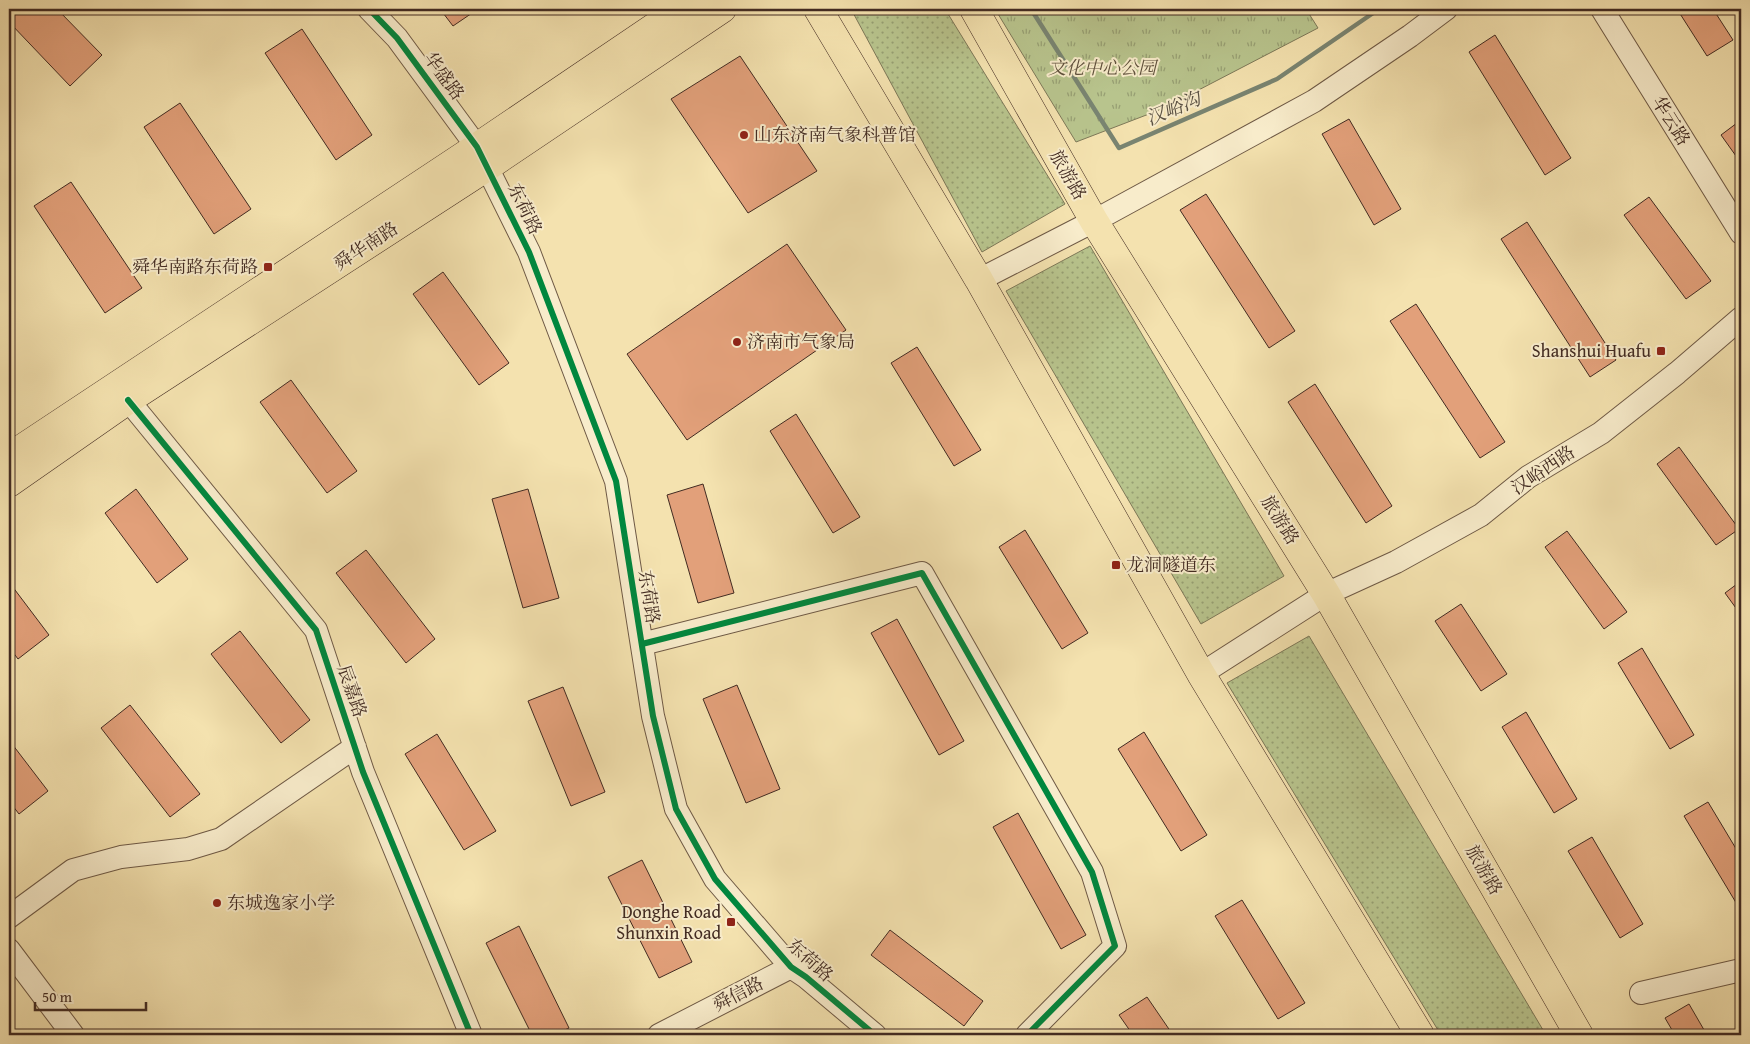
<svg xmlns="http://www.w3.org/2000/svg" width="1750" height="1044" viewBox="0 0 1750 1044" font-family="'Gentium Book Plus','Noto Serif SC',serif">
<defs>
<pattern id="grass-dots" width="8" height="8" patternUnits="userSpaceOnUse" patternTransform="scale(1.25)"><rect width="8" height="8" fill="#b8c48d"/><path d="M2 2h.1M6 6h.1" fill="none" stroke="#979f73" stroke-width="1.8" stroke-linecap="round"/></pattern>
<pattern id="park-tufts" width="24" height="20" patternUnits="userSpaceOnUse" patternTransform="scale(1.25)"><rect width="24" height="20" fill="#b8c48d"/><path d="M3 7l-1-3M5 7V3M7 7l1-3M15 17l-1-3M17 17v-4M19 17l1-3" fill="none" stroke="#979f73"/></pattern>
</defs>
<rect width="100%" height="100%" fill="#f4e2af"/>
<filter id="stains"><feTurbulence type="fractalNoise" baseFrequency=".004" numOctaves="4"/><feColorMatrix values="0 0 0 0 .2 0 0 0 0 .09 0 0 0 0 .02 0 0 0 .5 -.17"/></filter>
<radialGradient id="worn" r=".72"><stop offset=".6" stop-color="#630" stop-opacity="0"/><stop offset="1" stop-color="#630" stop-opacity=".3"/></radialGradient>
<path fill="url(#grass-dots)" stroke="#7d7858" d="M851,9H945L1065,204L982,252Z
M1090,246L1284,576L1201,624L1006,291Z
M1309,636L1546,1035H1441L1227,683Z"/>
<path fill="url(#park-tufts)" stroke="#7d7858" d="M995,9H1306L1318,28L1162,109L1076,142Z"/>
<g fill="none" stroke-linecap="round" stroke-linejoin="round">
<path stroke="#798471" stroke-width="4.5" d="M1031,9L1119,148L1277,79L1379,9"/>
</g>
<path fill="#e2a07a" stroke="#422b22" d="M9,9H57L102,55L70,86L9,22Z
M440,9H478L453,26Z
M1677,9H1713L1733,40L1707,56Z
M302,29L372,135L336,160L265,53Z
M1495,35L1571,158L1545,175L1469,52Z
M740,56L817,171L748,213L671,99Z
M180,103L251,209L214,234L144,127Z
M1349,119L1401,209L1374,225L1322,134Z
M1741,120V163L1721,135Z
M71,182L142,288L105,313L34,206Z
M1206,194L1295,331L1269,348L1180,210Z
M1649,197L1711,281L1686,299L1624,215Z
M1527,222L1616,360L1590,377L1501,239Z
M787,244L846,330L687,440L627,354Z
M443,272L509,363L479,385L413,294Z
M1416,304L1505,442L1480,458L1390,321Z
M917,347L981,450L954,466L891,363Z
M291,380L357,471L327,493L260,402Z
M1315,384L1392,506L1366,523L1288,402Z
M796,414L860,517L833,533L770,431Z
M1679,447L1739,529L1716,545L1657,464Z
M703,484L734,593L698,603L667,495Z
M136,489L188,559L157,583L105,513Z
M528,489L559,598L523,608L492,499Z
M1025,530L1088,633L1062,649L999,547Z
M1567,531L1627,612L1604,629L1545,547Z
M366,550L435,639L406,663L336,573Z
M1741,581V615L1725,593Z
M9,582L49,635L18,659L9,647Z
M1461,604L1507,674L1481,691L1435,621Z
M897,619L964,741L939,755L871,633Z
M240,631L310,720L281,743L211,654Z
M1642,648L1694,735L1670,749L1618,663Z
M737,685L780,789L746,803L703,699Z
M563,687L605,792L571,806L528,701Z
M130,705L200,794L170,817L101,728Z
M1526,712L1577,799L1554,813L1502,727Z
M1144,732L1207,835L1181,851L1118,749Z
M437,734L496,831L464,850L405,754Z
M9,740L48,791L19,814L9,801Z
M1708,802L1741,857V911L1684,816Z
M1018,813L1086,935L1061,949L993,827Z
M1592,837L1643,924L1620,938L1568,851Z
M642,860L692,962L659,978L608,877Z
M1242,900L1305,1003L1278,1019L1215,916Z
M519,926L569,1028L554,1035H532L486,943Z
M890,930L983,1001L964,1026L871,955Z
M1147,997L1173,1035H1133L1119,1015Z
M1689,1004L1707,1035H1675L1665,1018Z"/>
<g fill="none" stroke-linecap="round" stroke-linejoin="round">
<g stroke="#6e5945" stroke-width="24">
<path id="minor" d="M369,9L397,38L477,147L529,252L616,481L653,716L676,809L715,879L791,967L806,977L875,1035
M1602,9L1741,233
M979,280L1094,221L1314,101L1410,36L1446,9
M128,400L316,630L363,772L471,1035
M642,644L922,573L1092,872L1115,946L1027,1035
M1201,674L1326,594L1396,562L1481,515L1528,477L1601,433L1677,373L1741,318
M9,917L73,870L121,857L188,849L221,839L355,747
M9,950L73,1035
M1641,993L1741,970
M659,1035L791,967"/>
</g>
<g stroke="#422b22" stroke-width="29">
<path id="major" d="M818,9L979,280L1201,674L1420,1035
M974,9L1094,221L1326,594L1579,1035
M9,457L477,147L681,9
M9,483L128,400L487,167L722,9"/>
</g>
<use href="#minor" stroke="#f8eccb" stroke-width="22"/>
<use href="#major" stroke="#f4e2af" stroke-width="28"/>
<g stroke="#f8eccb" stroke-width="9">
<path id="cycleway" d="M369,9L397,38L477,147L529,252L616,481L653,716L676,809L715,879L791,967L806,977L875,1035
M128,400L316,630L363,772L471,1035
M642,644L922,573L1092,872L1115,946L1027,1035"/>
</g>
<use href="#cycleway" stroke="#00873e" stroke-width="6"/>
</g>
<g fill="#8f2418" stroke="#f8eccb" stroke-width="2">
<circle cx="744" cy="135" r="5"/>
<rect x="263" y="262" width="10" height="10" rx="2.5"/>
<circle cx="737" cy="342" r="5"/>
<rect x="1656" y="346" width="10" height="10" rx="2.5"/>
<rect x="1111" y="560" width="10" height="10" rx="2.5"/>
<circle cx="217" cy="903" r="5"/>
<rect x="726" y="917" width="10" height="10" rx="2.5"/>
</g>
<g text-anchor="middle" stroke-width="4" stroke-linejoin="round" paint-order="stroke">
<g font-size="18" font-style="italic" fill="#60513d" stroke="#f8eccb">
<text x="1102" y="74">文化中心公园</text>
</g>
<g font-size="18" fill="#422b22" stroke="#f8eccb">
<text transform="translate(444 76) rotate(54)" y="6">华盛路</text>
<text transform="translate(1671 121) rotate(58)" y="6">华云路</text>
<text transform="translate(1068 175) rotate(60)" y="6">旅游路</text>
<text transform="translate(525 209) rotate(64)" y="6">东荷路</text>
<text transform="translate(366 246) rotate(-33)" y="6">舜华南路</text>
<text transform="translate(1543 470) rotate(-34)" y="6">汉峪西路</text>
<text transform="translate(1280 520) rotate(58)" y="6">旅游路</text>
<text transform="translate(649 597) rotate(81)" y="6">东荷路</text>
<text transform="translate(352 691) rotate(71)" y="6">辰嘉路</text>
<text transform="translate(1484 870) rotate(60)" y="6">旅游路</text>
<text transform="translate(810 960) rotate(42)" y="6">东荷路</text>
<text transform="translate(738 994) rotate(-27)" y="6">舜信路</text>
</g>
<g font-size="18" fill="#422b22" stroke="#f8eccb" text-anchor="start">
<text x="754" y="141">山东济南气象科普馆</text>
<text x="258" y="273" text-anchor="end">舜华南路东荷路</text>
<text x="747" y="348">济南市气象局</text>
<text x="1651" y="357" text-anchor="end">Shanshui Huafu</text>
<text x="1126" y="571">龙洞隧道东</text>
<text x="227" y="909">东城逸家小学</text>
<text x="721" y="918" text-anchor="end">Donghe Road<tspan x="721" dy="21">Shunxin Road</tspan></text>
</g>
<g font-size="19" font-style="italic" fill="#595043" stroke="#f8eccb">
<text transform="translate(1173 108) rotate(-23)" y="7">汉峪沟</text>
</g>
</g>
<rect width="1750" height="1044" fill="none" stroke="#f4e2af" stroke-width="30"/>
<rect x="10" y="10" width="1730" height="1024" fill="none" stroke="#422b22" stroke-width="2.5"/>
<rect x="15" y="15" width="1720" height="1014" fill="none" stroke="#422b22"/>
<path d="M35 1002v8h111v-8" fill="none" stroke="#422b22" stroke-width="2.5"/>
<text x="42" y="1002" font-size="15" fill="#422b22" stroke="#f8eccb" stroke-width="4" paint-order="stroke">50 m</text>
<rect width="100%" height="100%" filter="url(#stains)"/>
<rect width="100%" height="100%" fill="url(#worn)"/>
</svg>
